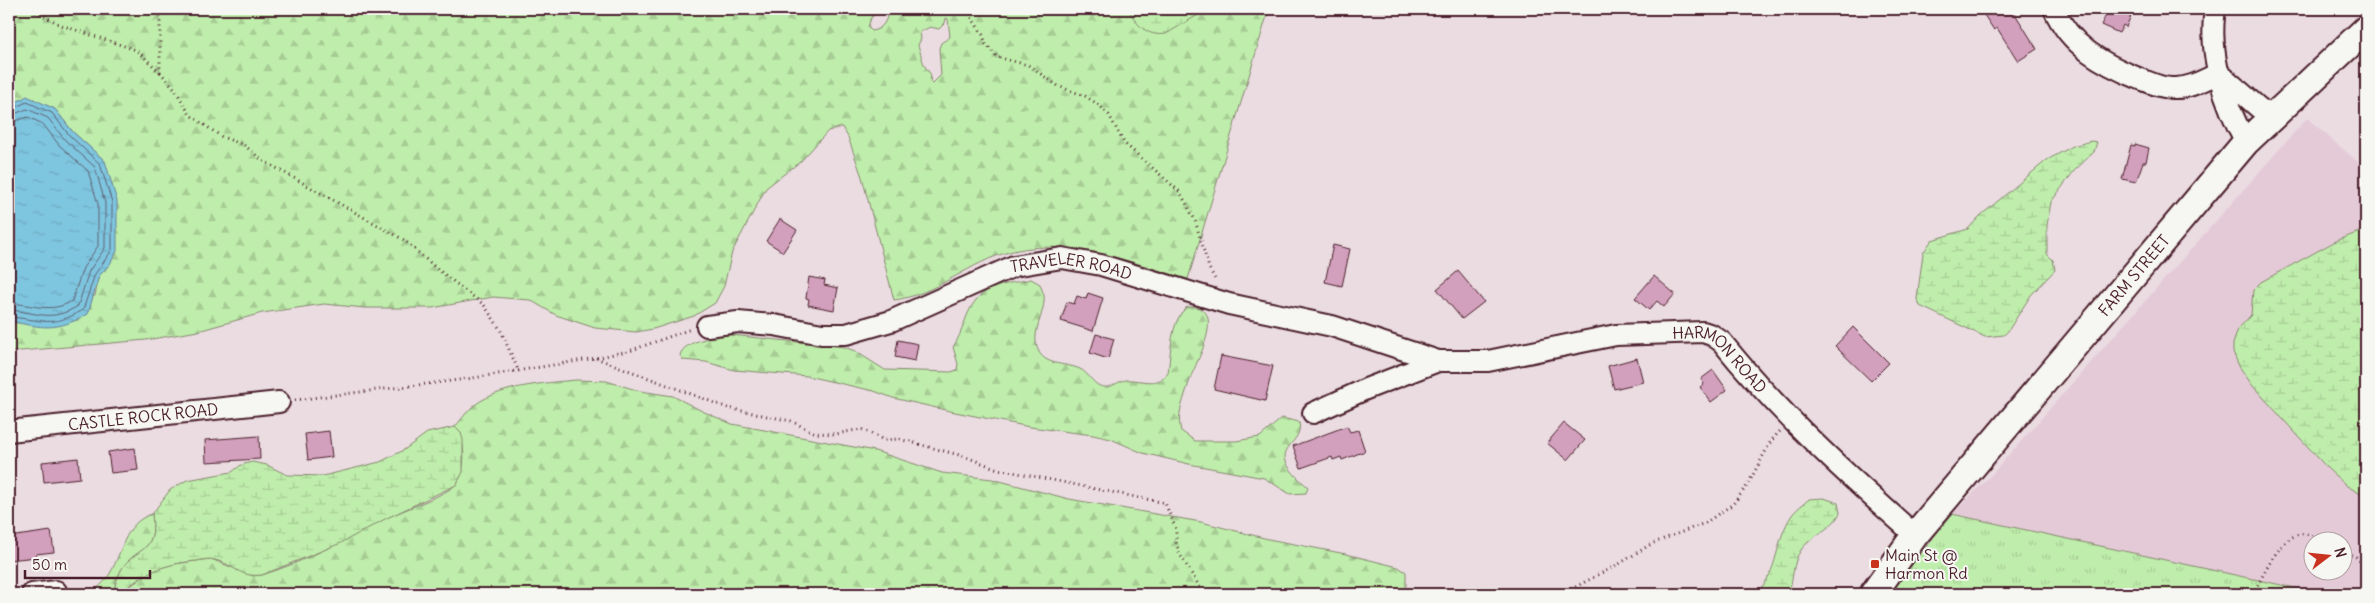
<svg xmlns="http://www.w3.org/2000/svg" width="2375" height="603" viewBox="0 0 2375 603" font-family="Delius,sans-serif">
<defs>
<pattern id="forest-firs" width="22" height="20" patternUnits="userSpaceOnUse" patternTransform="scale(1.25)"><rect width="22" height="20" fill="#bfeeac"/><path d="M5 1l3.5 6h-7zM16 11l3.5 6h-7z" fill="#a6cc94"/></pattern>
<pattern id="wetland-marsh" width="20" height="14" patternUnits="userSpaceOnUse" patternTransform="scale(1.25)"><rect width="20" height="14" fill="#bfeeac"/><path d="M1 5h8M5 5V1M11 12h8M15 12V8" fill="none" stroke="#a6cc94"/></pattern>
<pattern id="park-tufts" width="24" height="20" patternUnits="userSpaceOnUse" patternTransform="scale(1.25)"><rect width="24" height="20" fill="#bfeeac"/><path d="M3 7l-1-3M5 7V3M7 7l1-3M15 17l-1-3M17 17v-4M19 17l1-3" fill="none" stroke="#a6cc94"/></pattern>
<pattern id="water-ripples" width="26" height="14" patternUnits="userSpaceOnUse" patternTransform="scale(1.25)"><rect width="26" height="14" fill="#7ec5df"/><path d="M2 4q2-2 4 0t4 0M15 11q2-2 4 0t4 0" fill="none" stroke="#6ea9c0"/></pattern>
</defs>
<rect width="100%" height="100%" fill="#ebdce2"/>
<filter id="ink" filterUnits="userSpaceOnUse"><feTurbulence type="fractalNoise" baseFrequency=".02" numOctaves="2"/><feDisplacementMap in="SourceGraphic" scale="10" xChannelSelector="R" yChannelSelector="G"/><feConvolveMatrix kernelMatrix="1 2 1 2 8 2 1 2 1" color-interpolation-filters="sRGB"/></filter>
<g filter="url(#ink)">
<path fill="#e4cad7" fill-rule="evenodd" d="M2307,118L2366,169V594H2323L1952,514L1992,474ZM2312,540H2342V570H2312Z"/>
<path fill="url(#forest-firs)" stroke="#84866c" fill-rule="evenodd" d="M9,9H879L871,18L868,27L872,31C884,29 887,19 889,9H1269L1188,279C1128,262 1065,234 1002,254C965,266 934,295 894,300L862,177L848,137L842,127L828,131L801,161L766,188L732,252L724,286L715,303L694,316L653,329L636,332L595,328L556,315L530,300L493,297L432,308H365L324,304L262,313L198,331L146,340L9,352V321L18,323L95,296L99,276L110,264L105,161L73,132L55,109L27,97L9,106ZM946,18L948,19L950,37L941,43L939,48L941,75L932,84L930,82L931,75L924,65L918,45L921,39L920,32L930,27L939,29L945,23Z
M1031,279L1040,284C1041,288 1043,292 1044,295C1046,314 1029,333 1039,352C1047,366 1067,363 1080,369C1090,374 1093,386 1104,387C1112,388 1118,381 1126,380C1141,379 1158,388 1168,373C1171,353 1170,321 1187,307C1228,303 1199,357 1192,374C1188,385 1184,397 1181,408C1179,416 1179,423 1181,431L1195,441H1236L1260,437L1282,418L1299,422C1305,448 1259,446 1308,487L1306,493L1290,494L1264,478L1189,464L1143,453L1111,439L1093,435L1030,427L950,411L893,398L874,391L807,376L734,370L706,362L683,360L680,355C684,340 718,336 731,335L844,347L855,351L885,370L951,372L957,370L958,364L953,347C963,333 965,313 976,300C988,285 1013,283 1031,279Z
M576,380L606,381L640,391L673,396L702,411L732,424L875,451L942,473L992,479L1069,499L1201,522L1268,539L1346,554L1398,567L1406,572V586L1399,594H119L153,570L174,564L211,559L253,576L262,575C305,562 345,539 384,519C398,512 449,494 456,484C467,471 466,439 455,427C460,421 465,414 470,409C494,386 545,383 576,380Z
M152,514C153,523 154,533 150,541C145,551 134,554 127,562C120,569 114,584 114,594H90C96,589 103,584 107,578C123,556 122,523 152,514Z"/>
<path fill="url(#wetland-marsh)" stroke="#84866c" d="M1129,9H1208L1166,34C1147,37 1136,25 1129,9Z
M2091,141L2097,142L2094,152L2074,171L2051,202L2047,225V254L2053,260L2055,270L2031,295L2008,331L2004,335L1985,337L1920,306L1917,299L1923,253L1932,240L1968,229L1980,216L2047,160L2073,146Z
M2366,229V497L2347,486L2329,470L2252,385L2239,366L2233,352V344L2238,329L2251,315L2253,290L2261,282L2334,242Z
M455,427L461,433L463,440V472L456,485L385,519L341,543L262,575C239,578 234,564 215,560C209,558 202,560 196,561C162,564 144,573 119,594H114C114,585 120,569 127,562C134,554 145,551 150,541C154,533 153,523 152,514L170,490L187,480L232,472L241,465L252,462L267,465L287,475L323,476L380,462L404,450L427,433Z
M1824,498L1838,503L1840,513C1832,530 1811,535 1801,550C1792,562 1794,580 1788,594H1756C1780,570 1774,541 1792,515C1796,509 1804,504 1809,499Z"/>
<path fill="url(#park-tufts)" stroke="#84866c" d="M1952,514L2323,594H1889Z"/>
<path fill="url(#water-ripples)" stroke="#698397" d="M27,96L55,109L73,132L105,161L117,201V251L110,264L99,276L88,314C56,332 43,328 9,321V106Z"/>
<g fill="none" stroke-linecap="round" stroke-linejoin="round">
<path stroke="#5f6173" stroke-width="1" d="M9,110L27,102L52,113L69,135L100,164L112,202V250L95,274L83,310C51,329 42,319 9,317
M9,116L27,109L48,118L65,140L95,167L105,203V248L89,271L78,306C50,323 38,312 9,310
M9,123L28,117L43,124L59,145L88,171L98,204V246L83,268L72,301C51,314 32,304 9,303"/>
</g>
<path fill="#d2a0bc" stroke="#4a1f2b" d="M1980,9H2012L2037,49L2018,61L1997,28L1994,30Z
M2109,9H2134L2126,27L2123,25L2119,33L2101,25Z
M2135,144L2149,148L2146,162H2143L2136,182L2122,179L2131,145L2135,146Z
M780,219L797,230L783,252L766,241Z
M1333,245L1350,249L1342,286L1325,282Z
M1458,271L1484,302L1462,319L1437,289Z
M1654,276L1675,294L1664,307L1657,301L1649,310L1635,298Z
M809,277L825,280L824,285L838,288L834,310L808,305L809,299L806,298Z
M1088,293L1103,298L1093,331L1061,321L1067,302L1074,304L1077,296L1086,299Z
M1853,327L1889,363L1871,381L1835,346Z
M1096,334L1114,339L1108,359L1090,353Z
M898,340L918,344L915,361L895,357Z
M1221,356L1273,366L1265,401L1214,389Z
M1637,358L1643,382L1614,389L1608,366Z
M1713,370L1727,390L1711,402L1700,387L1704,384L1701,379Z
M1564,423L1585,440L1568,460L1547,443Z
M1347,426L1350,432L1358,430L1365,451L1342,460L1341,457L1333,460L1332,457L1301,468L1293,446Z
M329,431L332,457L308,460L305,434Z
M259,436L260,459L206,462L205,440Z
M135,448L138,470L111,473L108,452Z
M78,458L80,478L44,482L42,462Z
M51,531L54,552L36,554V557L9,560V537Z"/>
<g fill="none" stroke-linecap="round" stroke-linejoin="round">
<g stroke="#4a1f2b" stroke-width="24">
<g id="minor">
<path d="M2054,9C2070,46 2103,64 2138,78C2149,82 2160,88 2172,88C2189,89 2204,80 2219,73"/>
<path d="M2215,9C2208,54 2224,103 2246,142"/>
<path d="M2219,73L2259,108L2272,116"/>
<path id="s1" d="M707,326L738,322L774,325L822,334H846L891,321L1014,266L1062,258L1101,265L1229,304L1332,326L1438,361H1488L1616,335L1703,332L1712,335L1722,342C1779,413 1847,475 1915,535"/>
<path d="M1313,413L1366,389L1438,361"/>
<path id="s2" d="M9,431L279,402"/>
<path d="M32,594L56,591"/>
</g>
</g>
<g stroke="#4a1f2b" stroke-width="30">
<g id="major">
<path id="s3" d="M1873,594L1915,535L2246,142L2366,29"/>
</g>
</g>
<path stroke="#4a1f2b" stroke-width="3" stroke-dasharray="1 4" stroke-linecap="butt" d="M31,9L61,25L136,50L160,72V9
M966,9L983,35L986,44L997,57L1028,65L1058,86L1085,96L1099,105L1109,115L1124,143L1180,192L1195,220L1209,268L1216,281
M160,72L175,89L190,115L222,137L244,145L262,160L404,240L436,268L484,305L500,329L519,372
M596,358L728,408L791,421L815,433L836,434L861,429L884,440L899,439L963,456L998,469L1165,503L1176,529V542L1179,553L1204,594
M295,400L467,379L596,358L632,350L691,329
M2342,550L2356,557L2366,568
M1562,594L1619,564L1651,544L1705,523L1733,504L1747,486L1771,441L1780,431
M2253,594C2263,577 2282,530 2306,534C2312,535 2319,538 2325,540"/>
<use href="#minor" stroke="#f6f6f2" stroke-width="20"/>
<use href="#major" stroke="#f6f6f2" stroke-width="26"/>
</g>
</g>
<rect fill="#c8321e" stroke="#f6f6f2" stroke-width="2" x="1870" y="559" width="10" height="10" rx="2.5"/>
<g text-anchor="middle" stroke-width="4" stroke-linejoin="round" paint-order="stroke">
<g font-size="16" fill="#4a1f2b" stroke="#f6f6f2">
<text dy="6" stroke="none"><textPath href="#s1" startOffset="380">TRAVELER ROAD</textPath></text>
<text dy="6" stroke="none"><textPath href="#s3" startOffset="412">FARM STREET</textPath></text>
<text dy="6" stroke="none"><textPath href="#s1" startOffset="1056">HARMON ROAD</textPath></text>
<text dy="6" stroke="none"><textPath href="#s2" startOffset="135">CASTLE ROCK ROAD</textPath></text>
</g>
<g font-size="16" fill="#4a1f2b" stroke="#f6f6f2" text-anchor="start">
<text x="1885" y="561">Main St @<tspan x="1885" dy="18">Harmon Rd</tspan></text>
</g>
</g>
<rect width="2375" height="603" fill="none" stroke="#f6f6f2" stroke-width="30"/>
<rect x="15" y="15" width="2345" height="573" fill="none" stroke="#4a1f2b" stroke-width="2" filter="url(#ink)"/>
<g transform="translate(2328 556) rotate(74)"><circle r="24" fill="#f6f6f2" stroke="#b1a0a2"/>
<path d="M0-4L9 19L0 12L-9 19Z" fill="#c8321e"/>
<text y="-8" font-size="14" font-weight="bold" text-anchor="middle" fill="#4a1f2b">N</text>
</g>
<path d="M25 570v8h125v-8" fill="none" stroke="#4a1f2b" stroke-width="2.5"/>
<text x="32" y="570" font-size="15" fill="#4a1f2b" stroke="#f6f6f2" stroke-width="4" paint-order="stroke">50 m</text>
</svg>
